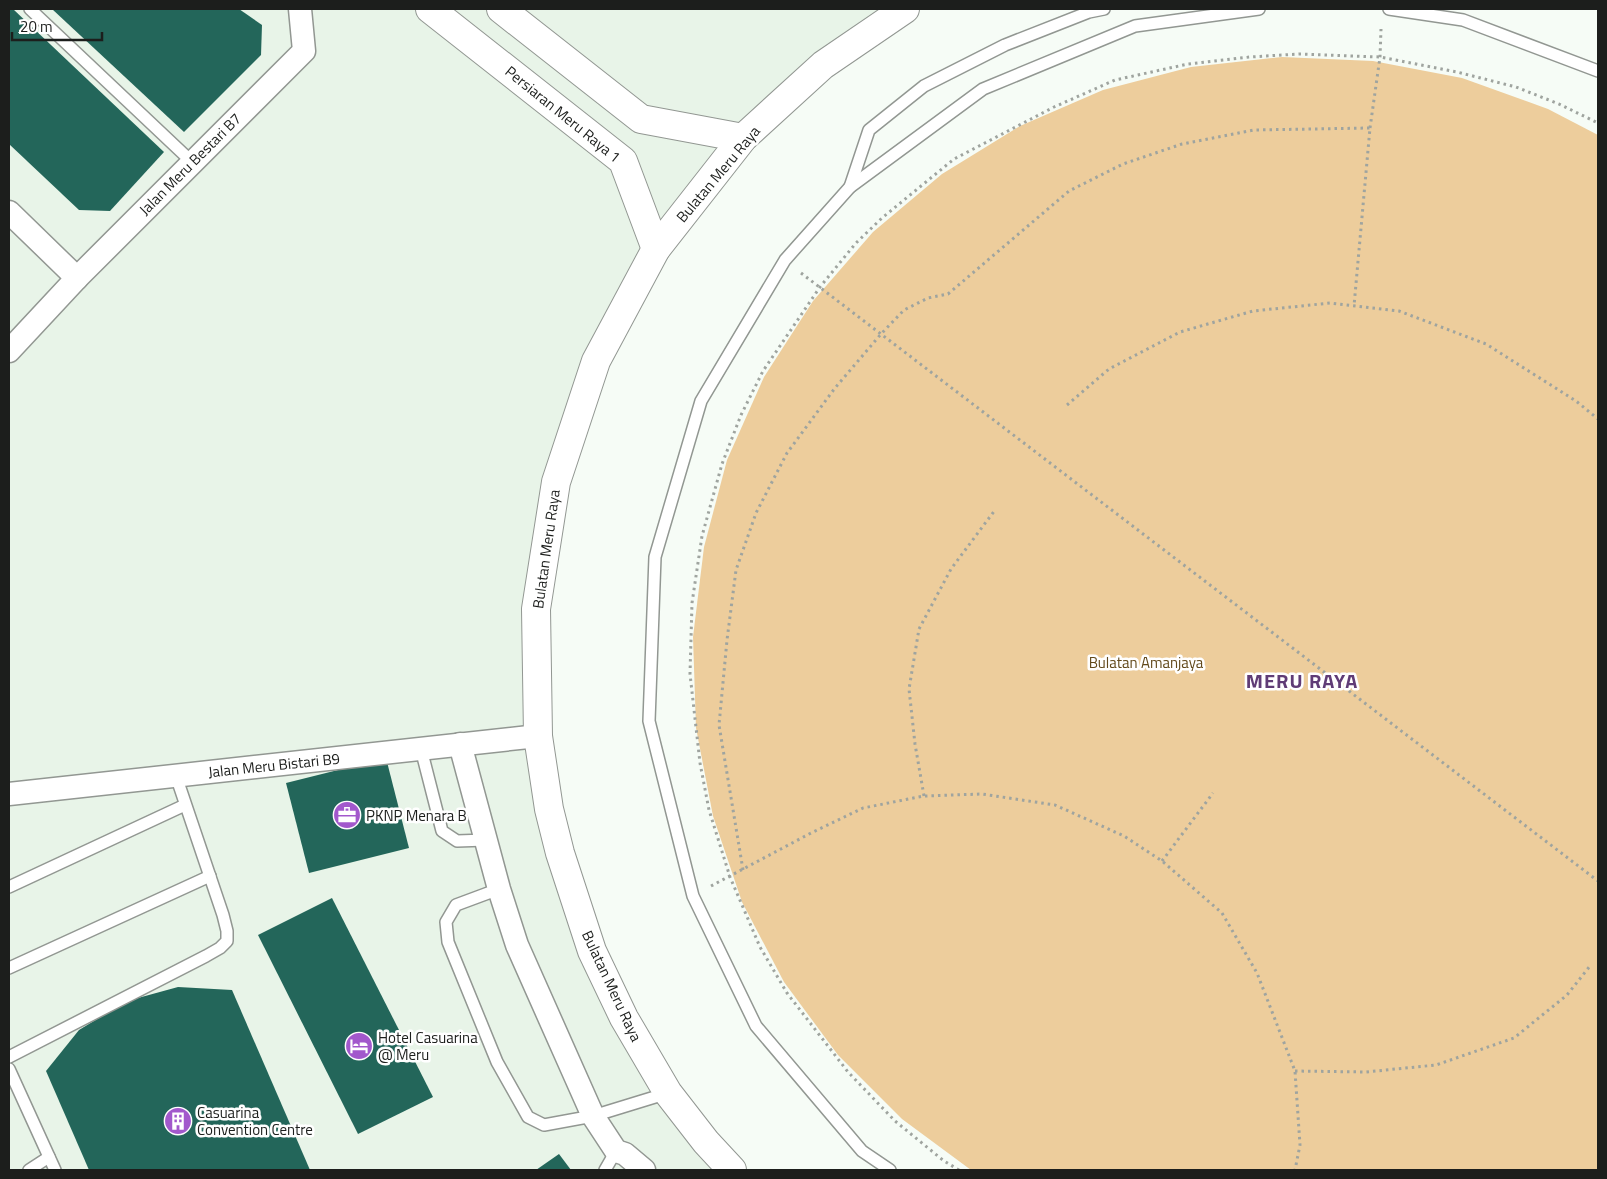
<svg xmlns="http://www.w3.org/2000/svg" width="1607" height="1179" font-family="'Titillium Web',sans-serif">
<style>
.built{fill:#e8f4e8}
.green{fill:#edcd9c}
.building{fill:#23665a}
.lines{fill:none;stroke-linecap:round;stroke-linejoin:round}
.lane-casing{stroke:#929792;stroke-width:14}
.street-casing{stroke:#929792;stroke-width:25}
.secondary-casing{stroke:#929792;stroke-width:30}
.path{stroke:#9fa49f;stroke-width:3;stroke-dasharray:2.5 4;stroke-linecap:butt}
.lane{stroke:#fff;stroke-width:11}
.street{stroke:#fff;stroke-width:22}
.secondary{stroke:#fff;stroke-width:28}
.labels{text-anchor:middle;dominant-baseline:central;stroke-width:5;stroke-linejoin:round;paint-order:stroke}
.street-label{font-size:15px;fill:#1c1e1c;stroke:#fff}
.park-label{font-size:15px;fill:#62491b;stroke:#fff}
.poi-label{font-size:15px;fill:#1c1e1c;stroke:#fff;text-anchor:start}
.district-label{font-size:20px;font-weight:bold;letter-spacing:1px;fill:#603c76;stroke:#fff}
</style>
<rect width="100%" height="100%" fill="#f6fcf6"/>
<!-- built -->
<polygon class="built" points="9,9 902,9 778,99 626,287 557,491 533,687 560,867 613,992 732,1170 9,1170"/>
<!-- green -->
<polygon class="green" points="1282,57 1373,61 1462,78 1548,109 1598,135 1598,1170 971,1170 902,1119 838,1055 784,982 742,902 713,816 696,728 693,637 704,547 727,460 764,377 813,301 873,232 942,174 1020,126 1103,90 1191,67"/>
<!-- building -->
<g class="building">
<polygon points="9,9 13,9 164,152 110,211 79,210 9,144"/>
<polygon points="52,9 239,9 262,25 261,55 184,132"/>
<polygon points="386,758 409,848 309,873 286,783"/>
<polygon points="332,898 433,1097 358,1134 258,935"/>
<polygon points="178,987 232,990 310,1170 89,1170 46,1071 79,1030 127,1001"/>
<polygon points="559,1154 571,1170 536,1170"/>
</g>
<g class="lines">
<!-- lane casing -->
<g class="lane-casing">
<g id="lane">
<polyline points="30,9 192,162"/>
<polyline points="1389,9 1463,20 1598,71"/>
<polyline points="850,187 869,130 924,86 1005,45 1089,12 1104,9"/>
<polyline points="421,749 442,831 457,841 486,840"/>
<polyline points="9,887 185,805"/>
<polyline points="499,889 456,905 446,922 448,942 497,1062 528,1117 544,1125 593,1116 668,1093"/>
<polyline points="9,968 210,876"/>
<polyline points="9,1057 206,956 220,948 227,941 227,931 223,915 176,776"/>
<polyline points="9,1069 55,1170"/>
<polyline points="29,1170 49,1157"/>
<polyline points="605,1170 616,1151"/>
<polyline points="890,1170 862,1151 756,1026 693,896 649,721 655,557 701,401 785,260 850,187 983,89 1135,26 1259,9"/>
</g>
</g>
<!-- street casing -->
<g class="street-casing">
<g id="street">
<polyline points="9,212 77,278"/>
<polyline points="9,351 77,278 304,51 300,9"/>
<polyline points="460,744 499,889 517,945 593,1116 616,1151 625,1154 644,1170"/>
<polyline points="9,794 538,736"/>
</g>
</g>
<!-- secondary casing -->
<g class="secondary-casing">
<g id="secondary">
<polyline points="430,9 623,161 656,249"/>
<polyline points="501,9 641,119 743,138"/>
<polyline points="732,1170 706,1142 668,1093 624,1018 592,951 560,853 549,809 538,736 536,609 556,482 596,361 656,249 743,138 823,65 905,9"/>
</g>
</g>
<!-- path -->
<g class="path">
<polyline points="1370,128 1380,57 1381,29"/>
<polyline points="801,273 1598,881"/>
<polyline points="1067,405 1109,369 1180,332 1253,311 1330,303 1399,311 1486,344 1576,401 1598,419"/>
<polyline points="924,796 915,744 909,689 919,629 951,569 995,510"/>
<polyline points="1162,861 1213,793"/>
<polyline points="743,870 719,725 727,640 736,570 756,513 787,453 835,388 881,334 904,310 928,298 948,294 1069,191 1123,164 1182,144 1254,130 1370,128 1354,306"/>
<polyline points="711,886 811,833 863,808 924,796 982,794 1055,805 1124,836 1162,861 1222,913 1257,973 1295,1071 1300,1145 1295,1170"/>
<polyline points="1295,1071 1366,1072 1436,1065 1514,1038 1567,995 1590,966"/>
<polyline points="959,1170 944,1161 895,1121 848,1072 787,993 760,947 730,877 709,810 700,763 690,674 692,603 702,536 722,464 741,415 763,371 820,287 856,243 882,218 954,159 1054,107 1115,80 1188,64 1250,57 1299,54 1380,57 1457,72 1516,87 1559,104 1598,123"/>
</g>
<!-- lane -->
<use href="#lane" class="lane"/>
<!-- street -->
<use href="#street" class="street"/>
<!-- secondary -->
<use href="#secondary" class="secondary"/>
</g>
<!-- icons -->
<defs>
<g id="office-disc" transform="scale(1.4375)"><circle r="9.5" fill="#a258cc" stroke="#fff"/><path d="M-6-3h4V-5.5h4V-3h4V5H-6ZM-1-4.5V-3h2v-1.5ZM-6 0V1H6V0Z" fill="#fff"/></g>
<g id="hotel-disc" transform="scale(1.4375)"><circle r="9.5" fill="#a258cc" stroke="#fff"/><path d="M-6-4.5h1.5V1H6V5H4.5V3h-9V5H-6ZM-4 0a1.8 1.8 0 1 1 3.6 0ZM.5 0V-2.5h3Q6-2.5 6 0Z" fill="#fff"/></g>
<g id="building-disc" transform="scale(1.4375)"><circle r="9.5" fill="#a258cc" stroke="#fff"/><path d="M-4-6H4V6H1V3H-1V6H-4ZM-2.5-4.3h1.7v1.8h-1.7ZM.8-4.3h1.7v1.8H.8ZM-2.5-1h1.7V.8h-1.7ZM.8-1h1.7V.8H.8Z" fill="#fff"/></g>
</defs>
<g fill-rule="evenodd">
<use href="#office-disc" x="347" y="815"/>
<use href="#hotel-disc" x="359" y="1046"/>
<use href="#building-disc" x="178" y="1121"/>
</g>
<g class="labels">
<!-- street labels -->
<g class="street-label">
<text transform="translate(563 114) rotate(39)">Persiaran Meru Raya 1</text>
<text transform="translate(190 164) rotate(-45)">Jalan Meru Bestari B7</text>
<text transform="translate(718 174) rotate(-50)">Bulatan Meru Raya</text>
<text transform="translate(546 549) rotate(-82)">Bulatan Meru Raya</text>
<text transform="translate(274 765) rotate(-6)">Jalan Meru Bistari B9</text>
<text transform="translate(612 986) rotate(65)">Bulatan Meru Raya</text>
</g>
<!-- park labels -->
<g class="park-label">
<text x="1146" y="662">Bulatan Amanjaya</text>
</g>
<!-- poi labels -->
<g class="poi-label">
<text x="366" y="815">PKNP Menara B</text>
<text x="378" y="1037">Hotel Casuarina<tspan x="378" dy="17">@ Meru</tspan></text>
<text x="197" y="1112">Casuarina<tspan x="197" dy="17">Convention Centre</tspan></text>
</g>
<!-- district labels -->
<g class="district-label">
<text x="1302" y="680">MERU RAYA</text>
</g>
</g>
<!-- border -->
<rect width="1607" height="1179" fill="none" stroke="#1c1e1c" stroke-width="20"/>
<!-- scale -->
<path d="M12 32v8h90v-8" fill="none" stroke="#1c1e1c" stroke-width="2.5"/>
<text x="20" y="32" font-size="15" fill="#1c1e1c" stroke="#ffffff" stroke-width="4" paint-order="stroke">20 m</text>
</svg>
